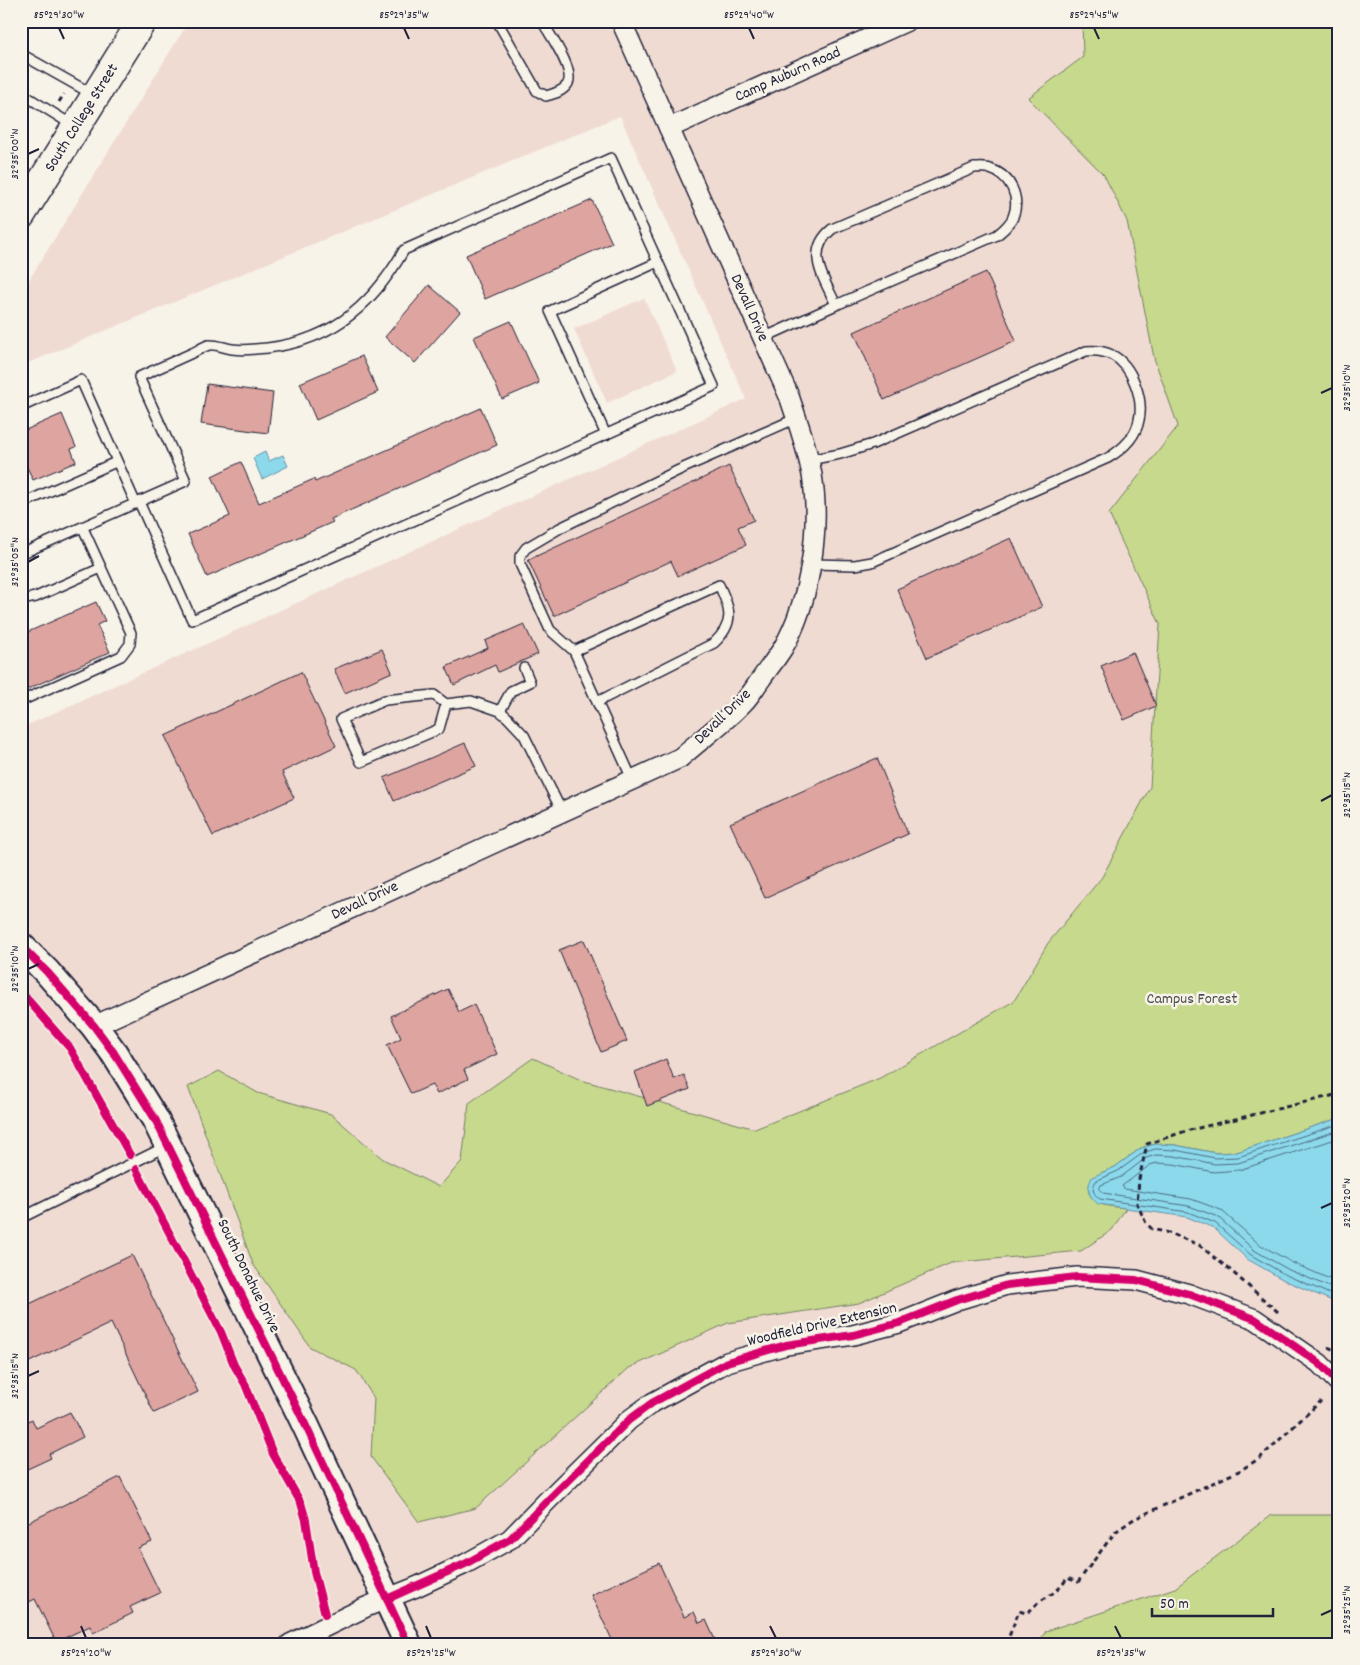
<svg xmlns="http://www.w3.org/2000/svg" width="1360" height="1665" font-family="Dekko,sans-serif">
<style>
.built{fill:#f0dbd2}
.green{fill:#c6d98d;stroke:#747e64}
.water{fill:#8cd9ec;stroke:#6290a5}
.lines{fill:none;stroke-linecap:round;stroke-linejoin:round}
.shore{stroke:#4c6b82;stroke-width:1}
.building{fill:#dea49f;stroke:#22223b}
.lane-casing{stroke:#22223b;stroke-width:12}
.street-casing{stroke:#22223b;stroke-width:22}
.secondary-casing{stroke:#22223b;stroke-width:30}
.primary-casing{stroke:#22223b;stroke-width:31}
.path{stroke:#22223b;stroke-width:3;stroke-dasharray:5 4;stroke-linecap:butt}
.lane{stroke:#f7f3e8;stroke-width:9}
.street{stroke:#f7f3e8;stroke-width:19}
.secondary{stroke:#f7f3e8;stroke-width:26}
.primary{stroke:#f7f3e8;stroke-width:28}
.cycleway-casing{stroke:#f7f3e8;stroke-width:11}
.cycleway{stroke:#d6006c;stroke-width:8}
.ticks{fill:none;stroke:#22223b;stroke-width:2}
.labels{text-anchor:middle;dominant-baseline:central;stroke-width:5;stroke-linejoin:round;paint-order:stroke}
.street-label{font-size:16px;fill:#22223b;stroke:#f7f3e8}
.park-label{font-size:16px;fill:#4b5050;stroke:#f7f3e8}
.neatline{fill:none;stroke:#22223b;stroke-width:2}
.ticks-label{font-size:12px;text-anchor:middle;fill:#22223b}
</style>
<rect width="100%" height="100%" fill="#f7f3e8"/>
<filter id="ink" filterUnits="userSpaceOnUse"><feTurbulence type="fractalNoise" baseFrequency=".02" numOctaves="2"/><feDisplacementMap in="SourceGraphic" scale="10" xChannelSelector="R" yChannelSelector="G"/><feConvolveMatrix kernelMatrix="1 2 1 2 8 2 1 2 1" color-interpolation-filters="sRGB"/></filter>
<g filter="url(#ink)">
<!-- built -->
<g class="built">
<polygon points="189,21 1339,21 1339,1644 21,1644 21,728 746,399 620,116 21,366 21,293"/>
<polygon points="644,298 677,371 607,403 574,329"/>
</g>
<!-- green -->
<g class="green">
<path d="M1082,21H1339V1118L1237,1152L1216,1153L1175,1145L1155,1144L1141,1148L1115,1167L1101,1173L1088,1190C1093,1207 1111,1206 1126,1208L1112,1230L1081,1251L951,1263L859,1303L728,1323L629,1368L476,1508L419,1522L371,1457L374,1398L356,1370L310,1347L253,1264L188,1087L219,1071L258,1093L331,1114L383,1159L439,1187L462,1161L469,1103L533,1058L581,1080L755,1129L880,1078L1014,1001L1048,943L1102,877L1150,787L1160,624L1109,514L1178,426L1154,358L1127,221L1104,175L1028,98L1083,57Z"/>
<polygon points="1271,1515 1339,1515 1339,1644 1037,1644 1046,1631 1175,1588"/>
</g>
<!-- water -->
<g class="water">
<polygon points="265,452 269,461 283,455 288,466 262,479 253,458"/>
<path d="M1339,1118V1304L1284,1280L1247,1259L1214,1228L1187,1217L1098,1204C1088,1195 1086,1189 1092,1177L1115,1167L1141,1148L1155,1144L1175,1145L1216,1153L1237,1152Z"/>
</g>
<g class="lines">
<!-- shore -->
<g class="shore">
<path d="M1339,1124L1238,1157L1215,1158L1175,1150L1155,1149L1143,1153L1118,1171L1096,1181C1091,1189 1093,1194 1100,1199L1188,1212L1215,1223L1251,1255L1286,1275L1339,1298"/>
<polyline points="1339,1130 1238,1163 1215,1164 1174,1156 1156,1155 1146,1158 1121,1177 1101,1185 1099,1189 1103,1193 1189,1206 1218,1217 1254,1250 1289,1270 1339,1291"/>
<polyline points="1339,1138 1239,1170 1214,1172 1173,1164 1157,1163 1150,1165 1122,1186 1125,1189 1191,1199 1221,1210 1259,1244 1293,1263 1339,1283"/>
</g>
</g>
<!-- building -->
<g class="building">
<polygon points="592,200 612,243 485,299 466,255"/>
<polygon points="986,272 1016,341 884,400 854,332"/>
<polygon points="429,285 460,312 415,363 385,337"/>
<polygon points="511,321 539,383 502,399 474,337"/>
<polygon points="362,356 378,392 316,420 300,383"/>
<polygon points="207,384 273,393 268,433 201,424"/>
<polygon points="481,408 497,445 331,519 333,522 207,577 188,534 230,516 212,476 241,462 259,503 314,479 315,482"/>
<polygon points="62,414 76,447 71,449 76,462 33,480 21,454 21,432"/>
<polygon points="729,466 754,520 738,527 746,545 678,576 671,561 554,616 528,560"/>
<polygon points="1011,538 1042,607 927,658 897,589"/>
<polygon points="96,602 105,621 97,625 110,652 21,692 21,635"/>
<polygon points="524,624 538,654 498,672 495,665 454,685 446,667 488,648 485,641"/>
<polygon points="382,649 392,672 345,693 334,669"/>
<polygon points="1133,652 1156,706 1124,720 1101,666"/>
<polygon points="301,672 336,746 282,772 294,798 213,836 165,736"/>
<polygon points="465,743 476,766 394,801 384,778"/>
<polygon points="877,758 908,834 765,898 730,823"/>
<polygon points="584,940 627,1041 601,1052 559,950"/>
<polygon points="448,989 459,1012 474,1005 497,1054 464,1070 468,1079 437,1094 432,1085 411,1094 387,1045 401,1038 391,1016"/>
<polygon points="666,1059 674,1079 684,1075 690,1089 647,1106 635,1072"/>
<polygon points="132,1255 198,1392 154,1413 111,1323 21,1366 21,1308"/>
<polygon points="70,1412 83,1437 49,1454 51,1458 21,1472 21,1424 32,1419 36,1428"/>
<polygon points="120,1477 152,1542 138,1548 160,1593 130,1607 133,1613 93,1633 90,1626 56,1642 35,1599 21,1606 21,1526"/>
<polygon points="659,1563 684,1617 694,1612 699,1623 706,1620 717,1644 614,1644 591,1595"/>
</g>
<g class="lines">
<!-- lane casing -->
<g class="lane-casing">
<g id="lane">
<path d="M497,21L537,91L546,96C553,94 562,92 567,85C577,72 549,34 542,21"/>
<polyline points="21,54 94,95"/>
<polyline points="21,93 74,126"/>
<path d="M763,338L836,305C824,278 804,252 832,229L974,168C979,168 985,167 990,169C1010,175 1021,197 1013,217C1010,225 1003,230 997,235L836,305"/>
<polyline points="21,407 81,380 136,504"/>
<polyline points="606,435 550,311 658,262"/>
<path d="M809,460L840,454L873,444L1086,351C1095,350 1104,351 1112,355C1132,365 1144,399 1139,420C1136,437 1123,449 1108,458L872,562L855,565L812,564"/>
<polyline points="21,504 116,462"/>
<path d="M21,554L186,481L139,377C157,369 174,361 192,353C197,351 204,346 209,345C216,344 225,348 232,349C239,350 247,350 255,349C325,345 370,310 404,250L611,158L714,386L192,620L139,502"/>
<polyline points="21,600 36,597 101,568"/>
<path d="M574,651L719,585C731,610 735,623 714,643L597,702"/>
<polyline points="21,701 121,656 130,644 131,633 83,528"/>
<polyline points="446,704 439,729 361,762 341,719 385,700 434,695 446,704 471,701 500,711 507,717 524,735 562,812"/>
<polyline points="500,711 511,691 530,682 524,668"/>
<polyline points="632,779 574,651 550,630 520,564 520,556 526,548 560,528 679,470 797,418"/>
<polyline points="21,1218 165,1147"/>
</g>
</g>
<!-- street casing -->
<g class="street-casing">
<g id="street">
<polyline points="669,128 907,21"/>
<path d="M94,1026L680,758C700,740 724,723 743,703C750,696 755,687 761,679C768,669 776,659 783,648C810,602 821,528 812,475C807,448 798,422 789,396L621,21"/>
<polyline points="290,1644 366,1607 416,1587 465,1564 510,1539 548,1500 629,1420 652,1403 727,1362 786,1345 853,1335 899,1323 957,1300 1007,1285 1077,1277 1136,1280 1189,1294 1255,1319 1319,1363 1339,1383"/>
</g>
</g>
<!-- secondary casing -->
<g class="secondary-casing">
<polyline id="secondary" points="21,946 47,972 94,1026 114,1053 155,1119 305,1424 408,1644"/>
</g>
<!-- primary casing -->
<g class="primary-casing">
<polyline id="primary" points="21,215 142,21"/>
</g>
<!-- path -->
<g class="path">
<polyline points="59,102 64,94"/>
<polyline points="1278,1312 1230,1270 1199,1245 1169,1233 1152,1229 1146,1223 1137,1204 1139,1179 1147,1144 1186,1131 1339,1094"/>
<polyline points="1328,1347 1339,1352"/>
<path d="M1006,1644L1019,1611L1026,1613C1032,1610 1036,1604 1042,1600C1054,1592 1059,1591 1067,1578L1078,1582L1115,1532L1134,1519L1241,1470L1260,1458L1321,1401"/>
</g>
<!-- lane -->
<use href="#lane" class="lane"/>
<!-- street -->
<use href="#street" class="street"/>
<!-- secondary -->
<use href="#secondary" class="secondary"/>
<!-- primary -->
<use href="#primary" class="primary"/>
<!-- cycleway casing -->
<g class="cycleway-casing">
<g id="cycleway">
<polyline points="21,946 47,972 94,1026 114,1053 155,1119 305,1424 408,1644"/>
<polyline points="21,992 70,1048 130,1155"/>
<polyline points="136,1169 221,1332 234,1365 245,1384 273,1454 301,1503 306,1520 314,1572 325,1614"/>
<polyline points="387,1599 465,1564 510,1539 548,1500 629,1420 652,1403 727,1362 786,1345 853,1335 899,1323 957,1300 1007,1285 1077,1277 1136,1280 1189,1294 1255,1319 1319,1363 1339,1383"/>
</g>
</g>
<!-- cycleway -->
<use href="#cycleway" class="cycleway"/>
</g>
</g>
<!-- ticks -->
<path class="ticks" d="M59,28L64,39M404,28L409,39M749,28L754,39M1094,28L1099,39M28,154L39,149M1321,393L1332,388M28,562L39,556M1321,801L1332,795M28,969L39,964M1321,1208L1332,1203M28,1376L39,1371M1321,1615L1332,1610M81,1626L86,1638M426,1626L431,1638M770,1626L776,1638M1115,1626L1121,1638"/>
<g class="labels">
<!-- street labels -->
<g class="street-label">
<text transform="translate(788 75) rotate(-24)">Camp Auburn Road</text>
<text transform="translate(82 118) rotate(-58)">South College Street</text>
<text transform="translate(749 308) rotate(66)">Devall Drive</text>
<text transform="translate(723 717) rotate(-44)">Devall Drive</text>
<text transform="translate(365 901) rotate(-25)">Devall Drive</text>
<text transform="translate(248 1276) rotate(64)">South Donahue Drive</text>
<text transform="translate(822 1325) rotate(-13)">Woodfield Drive Extension</text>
</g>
<!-- park labels -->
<g class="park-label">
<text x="1192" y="999">Campus Forest</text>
</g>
</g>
<!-- margin -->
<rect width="1360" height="1665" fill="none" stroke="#f7f3e8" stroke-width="55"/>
<!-- scale -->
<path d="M1152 1608v8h121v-8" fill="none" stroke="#22223b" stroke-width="2.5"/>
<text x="1160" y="1608" font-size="15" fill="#22223b" stroke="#f7f3e8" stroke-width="4" paint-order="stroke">50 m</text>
<rect x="28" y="28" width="1304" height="1610" class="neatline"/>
<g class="ticks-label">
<text x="59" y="18">85°29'30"W</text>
<text x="404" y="18">85°29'35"W</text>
<text x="749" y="18">85°29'40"W</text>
<text x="1094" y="18">85°29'45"W</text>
<text transform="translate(14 154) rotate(-90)" y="4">32°35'00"N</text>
<text transform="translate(1346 388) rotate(-90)" y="4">32°35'10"N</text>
<text transform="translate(14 562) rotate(-90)" y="4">32°35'05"N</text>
<text transform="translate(1346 795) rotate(-90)" y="4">32°35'15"N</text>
<text transform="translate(14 969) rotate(-90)" y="4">32°35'10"N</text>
<text transform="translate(1346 1203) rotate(-90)" y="4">32°35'20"N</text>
<text transform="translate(14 1376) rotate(-90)" y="4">32°35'15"N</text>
<text transform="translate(1346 1610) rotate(-90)" y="4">32°35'25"N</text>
<text x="86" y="1656">85°29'20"W</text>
<text x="431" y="1656">85°29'25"W</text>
<text x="776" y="1656">85°29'30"W</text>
<text x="1121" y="1656">85°29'35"W</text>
</g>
</svg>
